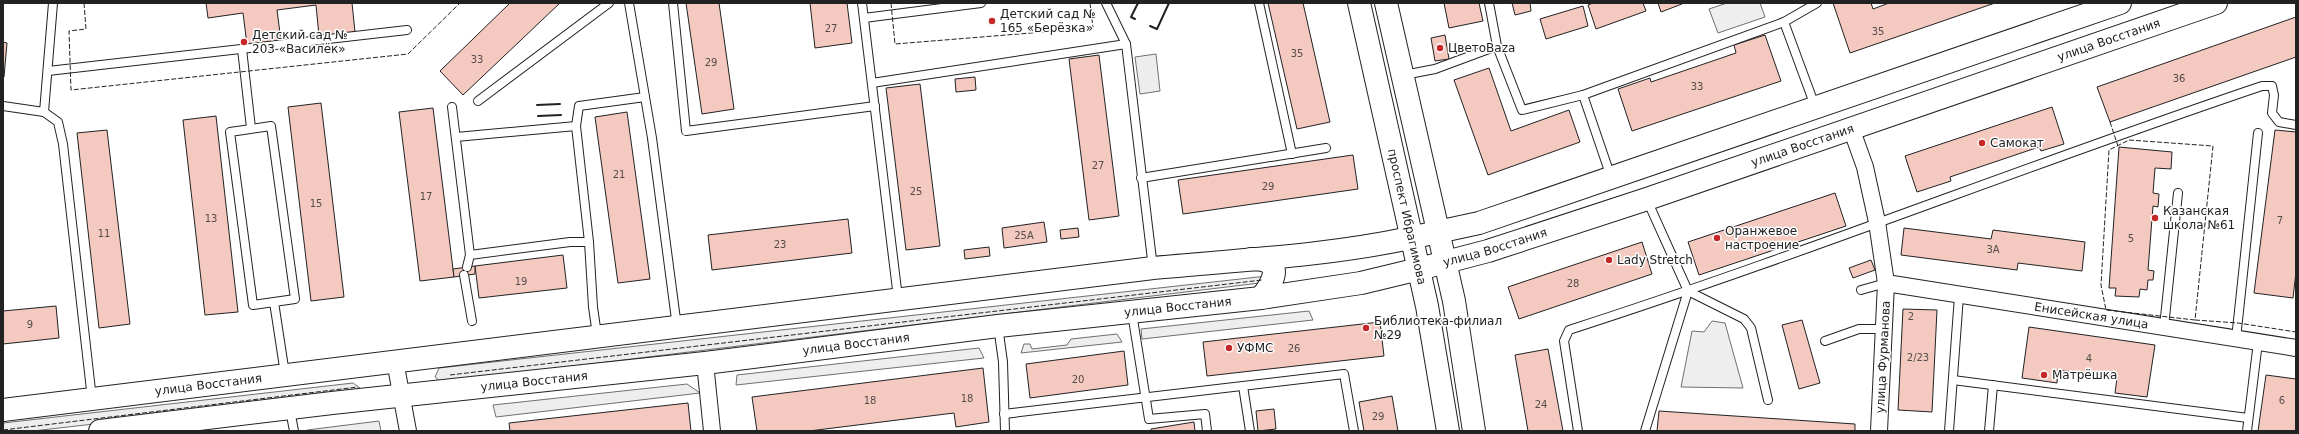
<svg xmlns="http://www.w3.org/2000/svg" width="2299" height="434" font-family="'DejaVu Sans',sans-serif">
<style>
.green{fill:#eee;stroke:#6f6f6f}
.parking{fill:#ededed;stroke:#6f6f6f}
.building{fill:#f3c9c0;stroke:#222}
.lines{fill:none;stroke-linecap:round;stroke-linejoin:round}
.lane-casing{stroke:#222;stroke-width:10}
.street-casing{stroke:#222;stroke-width:18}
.secondary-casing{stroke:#222;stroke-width:24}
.primary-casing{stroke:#222;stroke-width:24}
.lane{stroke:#fff;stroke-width:8}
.street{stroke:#fff;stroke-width:16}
.secondary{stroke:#fff;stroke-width:22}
.primary{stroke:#fff;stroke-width:22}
.fence{stroke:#222;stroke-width:1;stroke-dasharray:5 2;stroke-linecap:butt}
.wall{stroke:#222;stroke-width:2}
.poi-dot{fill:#c62828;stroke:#fff;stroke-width:1.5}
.labels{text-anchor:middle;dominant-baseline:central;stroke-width:3;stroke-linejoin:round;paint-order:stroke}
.number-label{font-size:10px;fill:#564c4a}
.poi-label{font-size:12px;fill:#222;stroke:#fff;text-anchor:start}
.street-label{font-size:12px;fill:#222;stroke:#fff}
</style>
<rect width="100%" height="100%" fill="#fff"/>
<!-- green -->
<g class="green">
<polygon points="1727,3 1760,3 1765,17 1718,33 1709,9"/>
<polygon points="1267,276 1268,282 441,382 435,377 439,368"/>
<polygon points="1309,311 1313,320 1142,339 1141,329"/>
<polygon points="1712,321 1725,323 1743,388 1681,387 1692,331 1704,332"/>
<polygon points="1117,334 1122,342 1021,353 1024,344 1030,344 1032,349 1067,345 1071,339"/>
<polygon points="979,348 984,358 736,385 737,375"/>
<polygon points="353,383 360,388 355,394 33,431 3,431 3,423"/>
<polygon points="687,384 700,393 496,417 493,405"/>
<polygon points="379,421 381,431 307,431 307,430"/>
</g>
<!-- parking -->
<polygon class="parking" points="1156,54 1160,91 1140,94 1135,57"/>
<!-- building -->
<g class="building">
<polygon points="206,3 352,3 355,32 319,36 316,5 277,10 281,41 247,45 243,13 208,18"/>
<polygon points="510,3 560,3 463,95 440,71"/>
<polygon points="686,3 719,3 734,109 702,114"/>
<polygon points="810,3 847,3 852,43 815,48"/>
<polygon points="1268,3 1303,3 1330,122 1297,129"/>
<polygon points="1444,3 1479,3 1483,21 1449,28"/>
<polygon points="1512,3 1530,3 1531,11 1515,15"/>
<polygon points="1593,3 1643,3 1646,11 1596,29 1588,5"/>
<polygon points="1658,3 1681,3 1682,4 1661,12"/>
<polygon points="1833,3 1871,3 1873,9 1889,3 1995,3 1850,53"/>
<polygon points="1583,6 1588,26 1546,39 1540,19"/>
<polygon points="2296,17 2296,57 2110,122 2097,87"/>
<polygon points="1445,35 1449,59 1435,61 1431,38"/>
<polygon points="1765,35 1781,81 1632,131 1618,89 1650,78 1651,82 1736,53 1734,45"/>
<polygon points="3,42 7,43 4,77 3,77"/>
<polygon points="1099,55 1119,216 1089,220 1069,59"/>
<polygon points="1489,68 1511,131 1569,110 1580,142 1488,175 1454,80"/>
<polygon points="975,77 976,90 956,92 955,79"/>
<polygon points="920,84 940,246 906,250 886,88"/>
<polygon points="321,103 344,297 311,301 288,107"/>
<polygon points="2052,107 2064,144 2041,151 2039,147 1950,177 1951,181 1917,192 1905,156"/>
<polygon points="433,108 454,277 420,281 399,112"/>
<polygon points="627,112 650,279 618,283 595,117"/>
<polygon points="216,116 238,312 205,315 183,120"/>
<polygon points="107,130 130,324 99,328 77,133"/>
<polygon points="2275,130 2296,132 2296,272 2293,298 2254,293"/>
<polygon points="2119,147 2172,152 2171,169 2155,168 2153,193 2159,194 2158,207 2153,206 2148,270 2154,271 2153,280 2148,280 2147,290 2140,289 2139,297 2115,296 2116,288 2109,288"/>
<polygon points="1353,155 1358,189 1183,214 1178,180"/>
<polygon points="1835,193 1846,226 1699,275 1688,242"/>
<polygon points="848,219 852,253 712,270 708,235"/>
<polygon points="1044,222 1047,242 1004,248 1002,228"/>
<polygon points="1078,228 1079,237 1061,239 1060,230"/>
<polygon points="1904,228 1991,239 1993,230 2085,242 2082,271 2018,263 2017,270 1901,255"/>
<polygon points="1642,242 1652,274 1519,319 1508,287"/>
<polygon points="989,247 990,256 965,259 964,250"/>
<polygon points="563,255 567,288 479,298 475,266"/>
<polygon points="1871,260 1875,270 1853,278 1849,268"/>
<polygon points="475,266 475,274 454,277 453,269"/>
<polygon points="56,306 59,338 3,344 3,311"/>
<polygon points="1903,309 1937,310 1932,412 1898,410"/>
<polygon points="1802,320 1820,383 1799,389 1782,325"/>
<polygon points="1380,322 1384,356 1207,376 1203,342"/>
<polygon points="2029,327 2155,345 2147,397 2115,393 2117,378 2058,370 2057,383 2022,378"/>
<polygon points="1548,349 1563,431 1528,431 1515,355"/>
<polygon points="1124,351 1128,385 1030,398 1026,364"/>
<polygon points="983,368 989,422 956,427 954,413 809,431 757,431 752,397"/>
<polygon points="2266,375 2296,379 2296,431 2258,431"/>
<polygon points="1392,396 1398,431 1364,431 1359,402"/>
<polygon points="688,403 691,431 510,431 509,423"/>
<polygon points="1274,409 1276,429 1258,431 1256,411"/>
<polygon points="1659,411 1855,424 1855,431 1657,431"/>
<polygon points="1194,422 1195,431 1151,431 1151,429"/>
</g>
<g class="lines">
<!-- lane casing -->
<g class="lane-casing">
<g id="lane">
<polyline points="629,3 652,138 677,327"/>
<polyline points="673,3 686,131 875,106"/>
<polyline points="862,3 898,298"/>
<polyline points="1259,3 1292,154"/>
<polyline points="1489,3 1497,46"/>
<polyline points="864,18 981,3"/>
<polyline points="1784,22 1815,106"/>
<polyline points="1126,44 1153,268"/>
<polyline points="242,49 251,128"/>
<polyline points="48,71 407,30"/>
<polyline points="1404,75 1435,69 1497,46 1522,110 1583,95 1611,177"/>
<polyline points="872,83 1126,44 1106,3"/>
<polyline points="1583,95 1784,22 1817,3"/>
<polyline points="478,101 609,3"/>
<polyline points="3,106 44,112 53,3"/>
<polyline points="452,107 470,255 467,267"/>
<polyline points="44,112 58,122 63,144 92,399"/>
<polyline points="576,126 579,106 645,97"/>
<polyline points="456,137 576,126 589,242"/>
<polyline points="1141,178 1326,148"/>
<polyline points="1647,200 1688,291 1744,319 1751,328 1768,400"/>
<polyline points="470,255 570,242 589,242 593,307 597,335"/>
<polyline points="464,275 472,321"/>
<polyline points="1861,290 1886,283"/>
<polyline points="274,302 253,305 230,132 271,126 295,299 274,302 285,374"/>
<polyline points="1132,313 1149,419 1205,414 1207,431"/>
<polyline points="998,326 1003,362 1005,431"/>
<polyline points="2164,327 2178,193"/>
<polyline points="2236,339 2258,133"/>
<polyline points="1825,341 1859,329 1884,329"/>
<polyline points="1953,380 2248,418"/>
<polyline points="1243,386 1250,431"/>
<polyline points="290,410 294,431"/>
<polyline points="1004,414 1344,374 1354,431"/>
<path d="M1578,431L1564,341L1569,330C1802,255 2030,164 2262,86H2272L2274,95L2272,113L2279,122L2296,125"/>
<polyline points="1645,431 1688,291"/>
<polyline points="1949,431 1959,296"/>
<polyline points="1989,431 1993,385"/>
<polyline points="2247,431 2258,342"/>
</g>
</g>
<!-- street casing -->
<g class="street-casing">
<g id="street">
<polyline points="1851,128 1865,167 1877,222 1886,283 1879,431"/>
<path id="s1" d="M1886,283L2296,348"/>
<polyline points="395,361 408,431"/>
<polyline points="705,363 712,431"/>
</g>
</g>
<!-- secondary casing -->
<g class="secondary-casing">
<g id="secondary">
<path d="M1251,259C1285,259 1275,280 1261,298"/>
<path id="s2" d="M3,410L1153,268C1238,260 1326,256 1410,238"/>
<path id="s3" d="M100,431L332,403L705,363L998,326L1261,298L1361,283L1419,269"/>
</g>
</g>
<!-- primary casing -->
<g class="primary-casing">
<g id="primary">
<path id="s4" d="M1359,3L1427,306L1448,431"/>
<polyline points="1386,3 1454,301 1474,431"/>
<polyline points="1410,238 1479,223 2120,3"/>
<path id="s5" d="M1419,269L1488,251L1647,199L2216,3"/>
</g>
</g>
<!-- lane -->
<use href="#lane" class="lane"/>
<!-- street -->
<use href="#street" class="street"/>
<!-- secondary -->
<use href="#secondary" class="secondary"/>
<!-- primary -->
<use href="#primary" class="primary"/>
<!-- fence -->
<g class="fence">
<polyline points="84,3 86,29 69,31 71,90 408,54 460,3"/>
<polyline points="891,3 895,44 1093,28 1090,3"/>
<polyline points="2110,122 2118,146"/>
<polygon points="2129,140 2213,146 2195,320 2106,310 2101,285 2109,150"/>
<polyline points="2195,320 2238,323 2296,332"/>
<polyline points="450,375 1262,280"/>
<polyline points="3,430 358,387"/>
</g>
<!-- wall -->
<g class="wall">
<polyline points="1135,19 1131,17 1138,3"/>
<polyline points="1150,26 1157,29 1169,3"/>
<polyline points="537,105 560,104"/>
<polyline points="538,116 561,115"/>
</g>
</g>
<!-- markers -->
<g class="poi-dot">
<circle cx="992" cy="21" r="4"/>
<circle cx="244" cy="42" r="4"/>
<circle cx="1440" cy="48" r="4"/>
<circle cx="1982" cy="143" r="4"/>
<circle cx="2155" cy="218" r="4"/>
<circle cx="1717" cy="238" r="4"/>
<circle cx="1609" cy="260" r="4"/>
<circle cx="1366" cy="328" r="4"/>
<circle cx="1229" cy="348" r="4"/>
<circle cx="2044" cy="375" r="4"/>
</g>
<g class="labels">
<!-- number labels -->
<g class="number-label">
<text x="831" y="28">27</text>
<text x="1878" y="31">35</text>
<text x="1297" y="53">35</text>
<text x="477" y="59">33</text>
<text x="711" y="62">29</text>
<text x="2179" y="78">36</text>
<text x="1697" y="86">33</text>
<text x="1098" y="165">27</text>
<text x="619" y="174">21</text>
<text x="1268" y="186">29</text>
<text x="916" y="191">25</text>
<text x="426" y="196">17</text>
<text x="316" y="203">15</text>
<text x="211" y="218">13</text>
<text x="2280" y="220">7</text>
<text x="104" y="233">11</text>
<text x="1024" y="235">25А</text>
<text x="2131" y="238">5</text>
<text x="780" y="244">23</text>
<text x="1993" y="249">3А</text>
<text x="521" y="281">19</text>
<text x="1573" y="283">28</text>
<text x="1911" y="316">2</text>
<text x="30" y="324">9</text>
<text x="1294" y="348">26</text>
<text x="1918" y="357">2/23</text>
<text x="2089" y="358">4</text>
<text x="1078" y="379">20</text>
<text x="967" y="398">18</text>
<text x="870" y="400">18</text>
<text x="2282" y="400">6</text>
<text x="1541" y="404">24</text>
<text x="1378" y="416">29</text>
</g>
<!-- poi labels -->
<g class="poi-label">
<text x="1000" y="14">Детский сад №<tspan x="1000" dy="14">165 «Берёзка»</tspan></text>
<text x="252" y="35">Детский сад №<tspan x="252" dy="14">203 «Василёк»</tspan></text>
<text x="1448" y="48">ЦветоBaza</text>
<text x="1990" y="143">Самокат</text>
<text x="2163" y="211">Казанская<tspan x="2163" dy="14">школа №61</tspan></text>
<text x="1725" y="231">Оранжевое<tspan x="1725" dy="14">настроение</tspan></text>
<text x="1617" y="260">Lady Stretch</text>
<text x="1374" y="321">Библиотека-филиал<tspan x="1374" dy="14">№29</tspan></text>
<text x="1237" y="348">УФМС</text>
<text x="2052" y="375">Матрёшка</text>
</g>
<!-- street labels -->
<g class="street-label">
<text stroke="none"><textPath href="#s5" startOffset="727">улица Восстания</textPath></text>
<text stroke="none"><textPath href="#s5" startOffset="403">улица Восстания</textPath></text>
<text stroke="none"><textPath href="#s4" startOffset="219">проспект Ибрагимова</textPath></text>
<text stroke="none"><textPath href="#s5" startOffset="79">улица Восстания</textPath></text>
<text stroke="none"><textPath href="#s3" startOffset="1085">улица Восстания</textPath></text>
<text stroke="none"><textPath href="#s1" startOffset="208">Енисейская улица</textPath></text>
<text stroke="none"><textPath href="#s3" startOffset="761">улица Восстания</textPath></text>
<text transform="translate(1883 357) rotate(-87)">улица Фурманова</text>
<text stroke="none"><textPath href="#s3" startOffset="437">улица Восстания</textPath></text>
<text stroke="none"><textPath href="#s2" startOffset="207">улица Восстания</textPath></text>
</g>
</g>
<!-- border -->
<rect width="2299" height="434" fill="none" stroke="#222222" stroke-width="8"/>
</svg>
